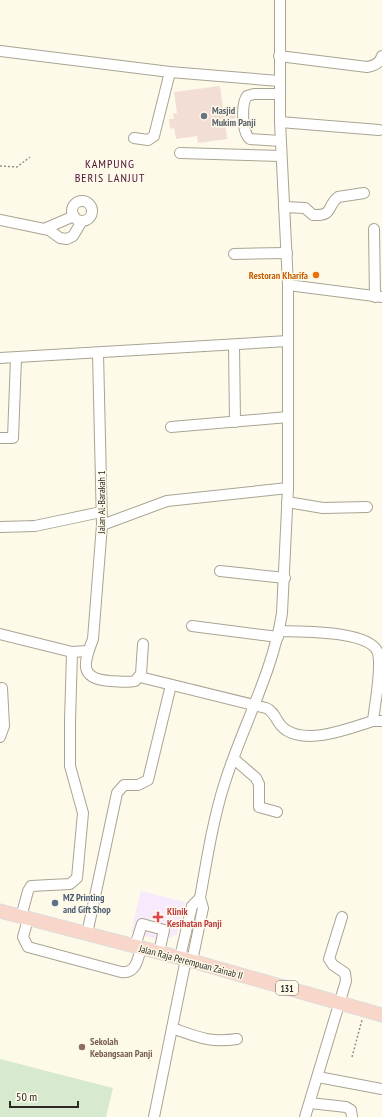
<svg xmlns="http://www.w3.org/2000/svg" width="382" height="1117" font-family="'PT Sans Narrow',sans-serif">
<style>
.medical{fill:#f8eafd}
.pitch{fill:#d7ead0}
.building{fill:#f2ded5}
.lines{fill:none;stroke-linecap:round;stroke-linejoin:round}
.minor-casing{stroke:#a9a492;stroke-width:12}
.major-casing{stroke:#dddddc;stroke-width:15}
.path{stroke:#959286;stroke-width:1.5;stroke-dasharray:2 2;stroke-linecap:butt}
.minor{stroke:#fff;stroke-width:10}
.major{stroke:#f9d6ca;stroke-width:13}
.worship-dot{fill:#6b7280;stroke:#fefaea;stroke-width:1.5}
.food-dot{fill:#e8710a;stroke:#fefaea;stroke-width:1.5}
.service-dot{fill:#5c6f8a;stroke:#fefaea;stroke-width:1.5}
.health-dot{fill:#e0444e;stroke:#fefaea;stroke-width:1.5}
.education-dot{fill:#8d6e63;stroke:#fefaea;stroke-width:1.5}
.labels{text-anchor:middle;dominant-baseline:central;stroke-width:3;stroke-linejoin:round;paint-order:stroke}
.shield{fill:#fefaea;stroke:#6a685e;stroke-width:1}
.shield-label{font-size:9px;font-weight:bold;fill:#2b2922}
.worship-label{font-size:10px;font-weight:bold;fill:#5b616d;stroke:#fefaea;text-anchor:start}
.food-label{font-size:10px;font-weight:bold;fill:#c56008;stroke:#fefaea;text-anchor:end}
.street-label{font-size:10px;fill:#2b2922;stroke:#fefaea}
.service-label{font-size:10px;font-weight:bold;fill:#4e5e75;stroke:#fefaea;text-anchor:start}
.health-label{font-size:10px;font-weight:bold;fill:#be3a42;stroke:#fefaea;text-anchor:start}
.education-label{font-size:10px;font-weight:bold;fill:#785e54;stroke:#fefaea;text-anchor:start}
.quarter-label{font-size:12px;letter-spacing:1px;fill:#4d1136;stroke:#fefaea}
</style>
<rect width="100%" height="100%" fill="#fefaea"/>
<!-- medical -->
<polygon class="medical" points="141,891 185,902 177,934 164,941 131,932"/>
<!-- pitch -->
<polygon class="pitch" points="0,1059 113,1088 106,1117 0,1117"/>
<!-- building -->
<polygon class="building" points="220,86 223,109 234,108 236,118 225,120 227,139 198,143 197,136 176,139 174,128 170,129 169,119 174,119 173,114 177,113 174,92"/>
<g class="lines">
<!-- minor casing -->
<g class="minor-casing">
<g id="minor">
<polyline points="0,51 170,72 279,81"/>
<path d="M279,56L367,67C374,66 380,63 382,56"/>
<path d="M279,94H254L247,96C241,104 242,133 250,139L280,141"/>
<polyline points="280,122 379,130"/>
<polyline points="134,138 148,140 154,136 170,72"/>
<polyline points="180,153 281,156"/>
<circle cx="82" cy="211" r="10"/>
<path d="M284,207L305,208L313,215C334,216 326,207 338,197L364,193"/>
<polyline points="0,220 49,230 60,238 67,239 73,236 82,221"/>
<polyline points="44,229 74,216"/>
<polyline points="374,229 375,297"/>
<polyline points="234,254 287,253"/>
<polyline points="288,285 382,297"/>
<polyline points="234,345 235,422"/>
<path d="M98,353L102,525L93,639C84,662 78,679 110,681C118,681 128,683 135,681L141,674L143,644"/>
<polyline points="0,358 288,341"/>
<polyline points="171,427 288,417"/>
<polyline points="0,438 13,438 16,358"/>
<polyline points="287,502 323,508 367,507"/>
<polyline points="102,525 167,501 288,488"/>
<polyline points="0,527 35,526 101,512"/>
<polyline points="220,571 285,578"/>
<polyline points="192,626 278,637"/>
<path d="M279,631C300,632 371,630 378,653C382,670 375,702 373,721"/>
<polyline points="0,634 72,652 87,651"/>
<path d="M140,677L266,708C276,712 276,724 286,730C309,745 350,728 373,721H382"/>
<polyline points="0,737 4,726 2,688"/>
<polyline points="234,759 256,778 259,784 259,807 277,812"/>
<polyline points="21,917 28,891 31,886 70,884 77,878 83,813 70,766 70,721 72,652"/>
<path d="M28,919L23,937L28,947L121,972C136,974 138,959 141,948"/>
<polyline points="87,934 117,793 124,785 138,785 148,780 171,685"/>
<polyline points="135,946 142,924 164,930 159,952"/>
<polyline points="180,957 192,906 200,898"/>
<path d="M192,961L203,908L200,898C207,859 213,819 225,782C243,725 273,672 282,613L288,488V285L280,122V0"/>
<path d="M172,1028C198,1037 209,1043 237,1039"/>
<polyline points="318,1077 382,1089"/>
<polyline points="310,1103 346,1107 351,1110 352,1117"/>
<polyline points="154,1117 186,959"/>
<polyline points="305,1117 346,981 345,973 333,965 329,959 342,917"/>
</g>
</g>
<!-- major casing -->
<g class="major-casing">
<polyline id="major" points="0,911 192,961 382,1015"/>
</g>
<!-- path -->
<g class="path">
<polyline points="0,166 17,167 30,157"/>
<polyline points="352,1057 362,1020"/>
</g>
<!-- minor -->
<use href="#minor" class="minor"/>
<!-- major -->
<use href="#major" class="major"/>
</g>
<!-- markers -->
<circle class="worship-dot" cx="204" cy="116" r="4"/>
<circle class="food-dot" cx="316" cy="275" r="4"/>
<circle class="service-dot" cx="55" cy="903" r="4"/>
<path class="health-dot" d="M156 911h4v4h4v4h-4v4h-4v-4h-4v-4h4z"/>
<circle class="education-dot" cx="82" cy="1047" r="4"/>
<g class="labels">
<!-- shield labels -->
<rect class="shield" x="276" y="981" width="22" height="14" rx="3"/>
<g class="shield-label">
<text x="287" y="988">131</text>
</g>
<!-- worship labels -->
<g class="worship-label">
<text x="212" y="110">Masjid<tspan x="212" dy="12">Mukim Panji</tspan></text>
</g>
<!-- food labels -->
<g class="food-label">
<text x="308" y="275">Restoran Kharifa</text>
</g>
<!-- street labels -->
<g class="street-label">
<text transform="translate(101 502) rotate(-90)">Jalan Al-Barakah 1</text>
<text transform="translate(191 962) rotate(15)">Jalan Raja Perempuan Zainab II</text>
</g>
<!-- service labels -->
<g class="service-label">
<text x="63" y="897">MZ Printing<tspan x="63" dy="12">and Gift Shop</tspan></text>
</g>
<!-- health labels -->
<g class="health-label">
<text x="167" y="911">Klinik<tspan x="167" dy="12">Kesihatan Panji</tspan></text>
</g>
<!-- education labels -->
<g class="education-label">
<text x="90" y="1041">Sekolah<tspan x="90" dy="12">Kebangsaan Panji</tspan></text>
</g>
<!-- quarter labels -->
<g class="quarter-label">
<text x="110" y="163">KAMPUNG<tspan x="110" dy="14">BERIS LANJUT</tspan></text>
</g>
</g>
<!-- scale -->
<path d="M10 1101v6h68v-6" fill="none" stroke="#2b2922" stroke-width="2"/>
<text x="16" y="1101" font-size="12" fill="#2b2922" stroke="#fefaea" stroke-width="3" paint-order="stroke">50 m</text>
</svg>
